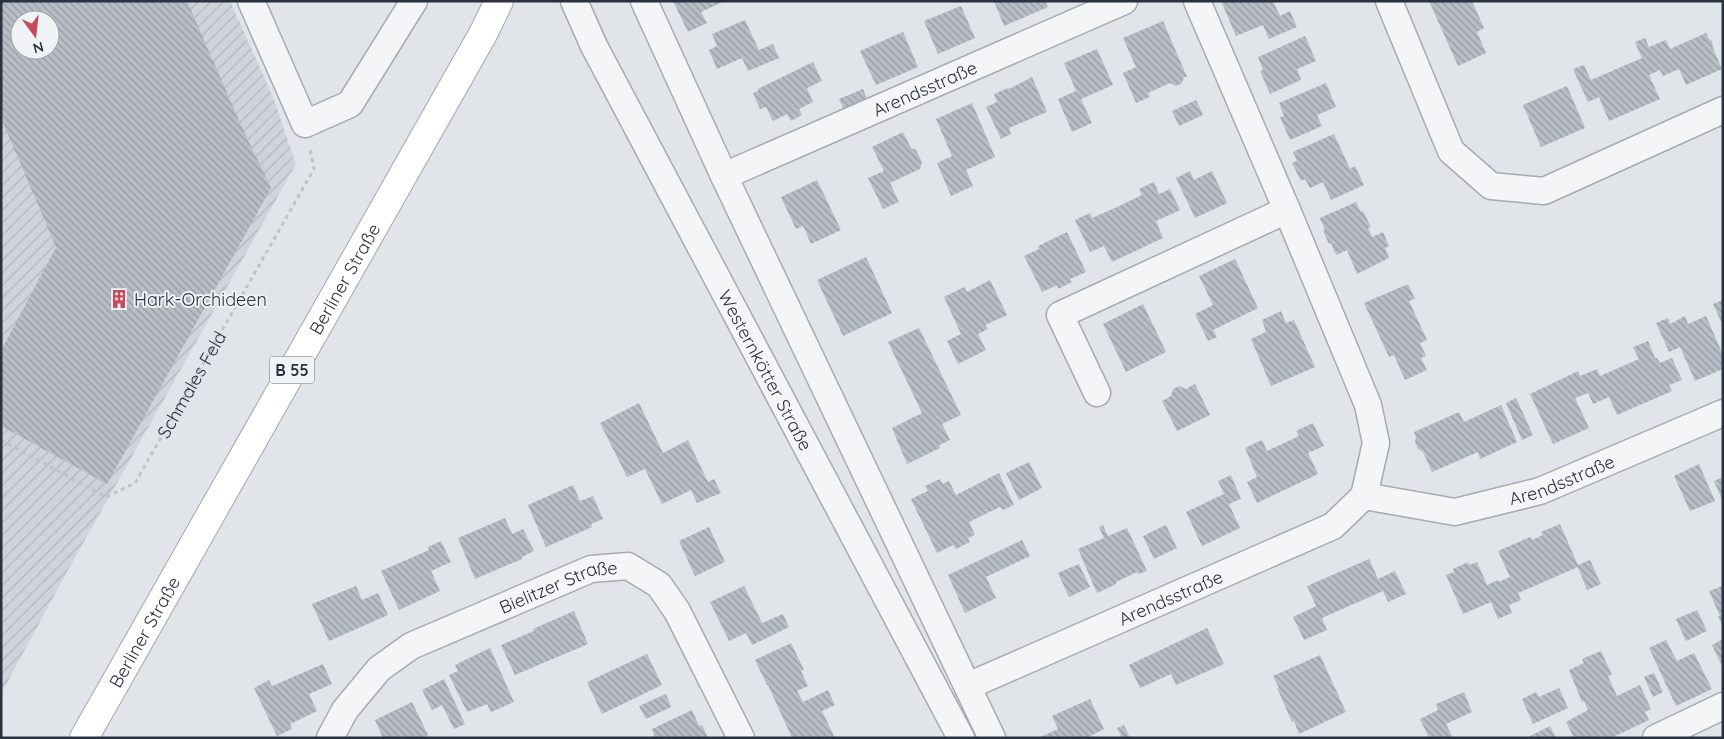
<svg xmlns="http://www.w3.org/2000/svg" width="1724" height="739" font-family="Quicksand,sans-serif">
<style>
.industrial{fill:url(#industrial-furrows);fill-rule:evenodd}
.building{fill:url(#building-back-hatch);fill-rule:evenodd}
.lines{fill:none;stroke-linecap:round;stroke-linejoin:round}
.minor-casing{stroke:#a6abb3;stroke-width:29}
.major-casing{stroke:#a0a8b4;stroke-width:30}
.path{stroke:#bfc2c7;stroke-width:3;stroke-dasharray:4 4;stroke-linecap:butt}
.minor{stroke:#f3f5f7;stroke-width:26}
.major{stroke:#fff;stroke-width:28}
.labels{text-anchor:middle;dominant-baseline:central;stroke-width:4;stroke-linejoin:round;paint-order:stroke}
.shield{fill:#f0f3f6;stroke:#656b77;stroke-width:1}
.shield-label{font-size:16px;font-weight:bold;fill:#2a3140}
.street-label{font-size:18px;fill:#2a3140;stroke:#f0f3f6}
.poi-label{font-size:18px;fill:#2a3140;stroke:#f0f3f6;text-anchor:start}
</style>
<defs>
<pattern id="industrial-furrows" width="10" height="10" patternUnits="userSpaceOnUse" patternTransform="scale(1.25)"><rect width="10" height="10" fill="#cfd3db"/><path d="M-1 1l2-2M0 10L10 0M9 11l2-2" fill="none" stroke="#b2b6bd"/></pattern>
<pattern id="building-back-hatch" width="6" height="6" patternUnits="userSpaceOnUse" patternTransform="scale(1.25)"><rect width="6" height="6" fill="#b8bdc6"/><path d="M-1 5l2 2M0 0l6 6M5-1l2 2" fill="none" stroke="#969aa2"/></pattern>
</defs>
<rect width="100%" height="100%" fill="#e1e4e9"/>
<!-- industrial -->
<path class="industrial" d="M1,1H230L273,97L296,164L62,581L1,694ZM20,20H50V50H20Z"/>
<!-- building -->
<g class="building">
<path d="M1,1H187L240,123L271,188L107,484L1,426V351L56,247L1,118ZM20,20H50V50H20Z"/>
<polygon points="673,1 725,1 701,12 707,23 688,32"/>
<polygon points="994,1 1045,1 1048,7 1004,26"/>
<polygon points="1221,1 1273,1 1280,16 1290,11 1297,27 1269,39 1263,25 1236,36"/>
<polygon points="1429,1 1472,1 1484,28 1477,32 1486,53 1458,66"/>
<polygon points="961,6 975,38 938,54 924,21"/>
<polygon points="745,20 759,50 773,44 779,58 748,71 742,58 717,69 709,50 717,46 712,34"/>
<polygon points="1163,21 1187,77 1184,77 1182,83 1176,86 1170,83 1148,93 1150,97 1136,103 1123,73 1136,67 1123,38"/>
<polygon points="903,32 918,67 876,85 860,51"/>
<polygon points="1706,33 1709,39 1712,41 1713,48 1722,69 1686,85 1679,69 1663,76 1660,70 1649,75 1660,99 1609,121 1599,97 1588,102 1573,69 1584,65 1591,80 1642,58 1635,42 1645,38 1649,47 1666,40 1670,49"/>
<polygon points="1305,36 1316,61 1297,69 1301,80 1270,94 1260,71 1263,70 1258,57"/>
<polygon points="1097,49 1113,85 1081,99 1092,123 1072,132 1058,99 1076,91 1064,63"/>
<polygon points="813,62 822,81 807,88 813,102 799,109 802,115 791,121 787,114 773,121 766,107 760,109 753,93 758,91 758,89"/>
<polygon points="1032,77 1047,112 1009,128 1011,134 1001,139 986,107 997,102 994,94 1008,88 1009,89"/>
<polygon points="1326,83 1336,107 1317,115 1322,126 1290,140 1280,117 1284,116 1279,103"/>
<polygon points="1567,86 1585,128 1541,147 1523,105"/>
<polygon points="863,89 868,101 845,112 839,99"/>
<polygon points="1196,100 1203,115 1179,126 1172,111"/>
<polygon points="972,103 995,157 966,170 973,186 951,196 937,163 952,156 936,119"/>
<polygon points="903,132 911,148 916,150 922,162 920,169 890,183 899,202 883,209 868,178 884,171 872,147"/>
<polygon points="1334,134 1350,169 1355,166 1364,185 1331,200 1323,182 1310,188 1305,179 1301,181 1292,163 1297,161 1293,152"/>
<polygon points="1190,171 1194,180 1212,171 1227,203 1195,218 1176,178"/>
<polygon points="817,180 841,230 811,244 803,226 796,229 781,197"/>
<polygon points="1154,182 1159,194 1170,189 1180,210 1156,221 1163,238 1112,262 1104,246 1090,252 1075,220 1090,213 1092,218 1117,207 1142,195 1139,189"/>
<polygon points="1356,202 1361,212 1363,211 1371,227 1368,228 1372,237 1383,232 1389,246 1385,248 1389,258 1357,274 1347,250 1336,255 1331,243 1329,244 1323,231 1325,230 1320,218"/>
<polygon points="1067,232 1086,272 1070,279 1072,282 1058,289 1057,285 1042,292 1024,256 1039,249 1038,246"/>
<polygon points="866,257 892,313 843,336 817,280"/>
<polygon points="1235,259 1258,308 1213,330 1217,337 1208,341 1195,314 1213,305 1199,276"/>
<polygon points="990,280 1007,315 985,325 988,329 978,334 986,350 958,364 947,341 961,334 944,297 964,287 967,292"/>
<polygon points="1408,284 1415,299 1409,301 1427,340 1420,343 1426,356 1421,358 1427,370 1405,380 1394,355 1389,357 1364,303"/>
<polygon points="1723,300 1723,326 1713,304"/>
<polygon points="1143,304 1166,352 1126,372 1103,324"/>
<polygon points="1281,311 1286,323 1294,320 1315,367 1271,386 1251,339 1266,332 1262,320"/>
<polygon points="1685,316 1688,324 1706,316 1723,355 1723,369 1695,381 1680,347 1669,352 1656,323 1668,318 1670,324"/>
<polygon points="919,328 961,415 942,424 950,440 939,445 940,448 907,464 892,428 922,413 888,342"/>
<polygon points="1648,341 1655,358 1657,358 1660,363 1672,358 1682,380 1669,385 1672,391 1617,415 1609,397 1593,404 1588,393 1575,398 1589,428 1553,444 1530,394 1578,371 1580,376 1597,369 1600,376 1639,359 1633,347"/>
<polygon points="1195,384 1210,415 1177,431 1162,401 1171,396 1173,389 1179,386 1186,389"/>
<polygon points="1516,398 1533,435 1522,440 1506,403"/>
<polygon points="639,403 663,453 688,440 708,482 714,479 721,493 697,503 691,490 662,504 645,469 627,477 600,423"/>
<polygon points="1501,405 1517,442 1480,459 1478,452 1432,472 1423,452 1418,449 1415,442 1416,437 1414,432 1459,412 1464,422"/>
<polygon points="1313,423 1324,446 1308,453 1318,474 1257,503 1247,482 1257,477 1245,448 1262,440 1267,451 1299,436 1296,431"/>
<polygon points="1029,462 1042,488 1019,500 1006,473"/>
<polygon points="1699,464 1715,501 1690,511 1674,476"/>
<polygon points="999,473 1014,505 1003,510 1000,507 969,522 975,535 968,538 970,542 956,549 953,545 937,553 911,499 928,491 925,486 940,479 943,484 949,481 956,495"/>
<polygon points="1231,475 1241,499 1229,504 1240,528 1202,546 1186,512 1224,494 1218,481"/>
<polygon points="1723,477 1723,502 1714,481"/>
<polygon points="573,485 580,501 593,496 603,519 591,524 592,527 546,547 528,505"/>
<polygon points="505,518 512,534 523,529 534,551 522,557 522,559 475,579 458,538"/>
<polygon points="1560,524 1578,565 1590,560 1601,584 1587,590 1578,567 1518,593 1521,600 1509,605 1512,613 1498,619 1491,602 1463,614 1446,575 1454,572 1453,569 1468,562 1469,565 1477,562 1487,585 1498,580 1499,582 1510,577 1498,551 1530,537 1532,540 1543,535 1541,532"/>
<polygon points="1103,525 1108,536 1127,528 1147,571 1138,574 1137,572 1116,582 1116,584 1097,593 1078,549 1104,538 1099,527"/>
<polygon points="1166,525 1177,548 1154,559 1143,536"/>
<polygon points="709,527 725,562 695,576 679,541"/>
<polygon points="1022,540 1030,556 986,577 996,598 965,613 948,575"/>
<polygon points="441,541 451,562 431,571 440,591 399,610 381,571 429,550 428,547"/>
<polygon points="1369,559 1378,579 1395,571 1406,594 1388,602 1383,591 1322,618 1327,630 1304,640 1293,617 1316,606 1307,586"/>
<polygon points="1079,564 1090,587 1069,597 1058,573"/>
<polygon points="356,586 362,600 378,593 388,615 329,641 312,604"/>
<polygon points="744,586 762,623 783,614 789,627 752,645 746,633 729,641 710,602"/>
<polygon points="1723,586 1723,626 1718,617 1720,616 1709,591"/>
<polygon points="1697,610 1707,631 1686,641 1676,619"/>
<polygon points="574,611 588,644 515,675 501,645 534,631 533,629"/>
<polygon points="1207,628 1224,664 1176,685 1171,674 1140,688 1129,665"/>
<polygon points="1666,640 1677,661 1694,653 1712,689 1676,706 1649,648"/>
<polygon points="1721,640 1723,644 1723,668 1712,645"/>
<polygon points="791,643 804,670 801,671 808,686 797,691 803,702 828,690 835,705 822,711 835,738 792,738 768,685 767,685 755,660"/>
<polygon points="490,648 514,702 491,712 487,704 467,712 449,675 458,671 455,665"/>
<polygon points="1601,651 1612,675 1608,676 1617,696 1640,685 1651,709 1645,712 1649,720 1611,738 1574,738 1566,722 1588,710 1584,701 1582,702 1569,670 1584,663 1582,659"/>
<polygon points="647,654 662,685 602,714 587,682"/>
<polygon points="1320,655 1346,712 1299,734 1294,721 1292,722 1277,688 1279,688 1273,676"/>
<polygon points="323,664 332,684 309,694 317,711 290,724 292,729 277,736 254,688 269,680 272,686"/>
<polygon points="1654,673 1663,692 1653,697 1644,677"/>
<polygon points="444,679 465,724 454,729 442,705 432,710 422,690"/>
<polygon points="1559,688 1568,708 1533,724 1522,699 1536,692 1539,697"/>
<polygon points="1464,692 1472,712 1446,724 1453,738 1429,738 1420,719 1438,710 1436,704"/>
<polygon points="666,694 671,707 646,719 639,706"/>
<polygon points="1090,699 1104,729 1086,738 1038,738 1058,729 1052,716"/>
<polygon points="412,702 428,735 423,738 383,738 375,720"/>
<polygon points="692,710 699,726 702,725 708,738 655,738 652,729"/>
<polygon points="1124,725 1130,738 1122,738 1117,728"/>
<polygon points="1550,726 1556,738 1526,738"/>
</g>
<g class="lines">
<!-- minor casing -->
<g class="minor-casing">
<g id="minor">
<polyline points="251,1 305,124 350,104 414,1"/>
<path id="s2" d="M574,1L594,46L961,738"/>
<polyline points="644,1 724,176 992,738"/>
<polyline points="1389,1 1451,151 1491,186 1544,191 1723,110"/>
<path id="s3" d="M724,176L1124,1"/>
<polyline points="1097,393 1060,315 1287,210"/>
<path id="s4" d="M1364,496L1455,512L1540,491L1723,413"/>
<path id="s5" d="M968,686L1333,526L1364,496L1376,443L1368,405L1287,210L1197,1"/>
<path id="s6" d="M330,738L345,710L379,669L411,646L591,569L628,566L659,585L677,611L741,738"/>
<polyline points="1656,738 1723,706"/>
</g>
</g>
<!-- major casing -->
<g class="major-casing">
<g id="major">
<path id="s7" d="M84,738L483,34L499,1"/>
</g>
</g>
<!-- path -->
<path class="path" id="s1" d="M1,440L106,497L135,483L314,169L310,149"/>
<!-- minor -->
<use href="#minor" class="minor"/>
<!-- major -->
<use href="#major" class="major"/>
</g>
<!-- icons -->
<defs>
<g id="building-bare" transform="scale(1.5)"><path d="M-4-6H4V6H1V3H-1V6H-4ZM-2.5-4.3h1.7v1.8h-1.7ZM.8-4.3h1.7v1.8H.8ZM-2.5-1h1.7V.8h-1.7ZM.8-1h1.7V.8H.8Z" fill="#c94a59" stroke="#f0f3f6" stroke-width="2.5" paint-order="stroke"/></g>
</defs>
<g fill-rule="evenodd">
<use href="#building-bare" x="119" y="299"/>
</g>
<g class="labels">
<!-- shield labels -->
<rect class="shield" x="269.5" y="356.5" width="45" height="27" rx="4"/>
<g class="shield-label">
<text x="292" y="370">B 55</text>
</g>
<!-- street labels -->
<g class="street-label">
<text stroke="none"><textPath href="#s3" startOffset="219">Arendsstraße</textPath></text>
<text stroke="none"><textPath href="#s7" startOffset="528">Berliner Straße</textPath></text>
<text stroke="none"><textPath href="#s2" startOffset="416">Westernkötter Straße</textPath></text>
<text stroke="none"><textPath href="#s1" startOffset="265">Schmales Feld</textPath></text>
<text stroke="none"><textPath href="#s4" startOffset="204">Arendsstraße</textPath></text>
<text stroke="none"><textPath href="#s6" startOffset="284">Bielitzer Straße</textPath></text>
<text stroke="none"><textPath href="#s5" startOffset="221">Arendsstraße</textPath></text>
<text stroke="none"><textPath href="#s7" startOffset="122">Berliner Straße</textPath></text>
</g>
<!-- poi labels -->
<g class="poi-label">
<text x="134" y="299">Hark-Orchideen</text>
</g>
</g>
<!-- border -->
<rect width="1724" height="739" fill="none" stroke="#2a3140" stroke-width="5"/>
<!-- north arrow -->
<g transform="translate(35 35) rotate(165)"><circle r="24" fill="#f0f3f6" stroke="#a1a5ad"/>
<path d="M0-4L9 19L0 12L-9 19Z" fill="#c94a59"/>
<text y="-8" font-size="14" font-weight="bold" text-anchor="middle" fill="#2a3140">N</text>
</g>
</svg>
